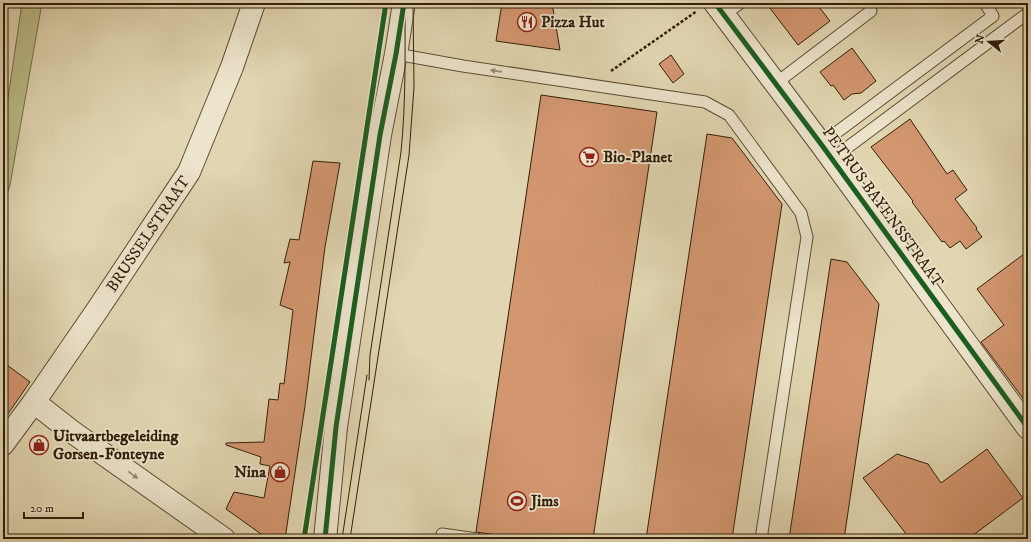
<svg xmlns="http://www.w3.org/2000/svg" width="1031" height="542" font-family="'IM FELL DW Pica',serif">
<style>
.green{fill:#babc87;stroke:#766e48}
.building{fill:#d39770;stroke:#321f0a}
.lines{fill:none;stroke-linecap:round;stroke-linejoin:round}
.service-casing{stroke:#5e4d34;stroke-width:13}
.minor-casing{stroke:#5e4d34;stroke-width:24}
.tertiary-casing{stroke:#5e4d34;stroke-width:24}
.path{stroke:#321f0a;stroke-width:2.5;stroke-dasharray:3 2;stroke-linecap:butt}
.service{stroke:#ece4cc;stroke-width:11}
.minor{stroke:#ece4cc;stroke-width:22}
.tertiary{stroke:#ece4cc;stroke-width:22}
.tram{stroke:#321f0a;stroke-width:1}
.rail{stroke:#321f0a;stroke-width:3;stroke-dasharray:7 7;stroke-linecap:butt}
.cycleway-casing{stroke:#ece4cc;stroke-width:8}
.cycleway{stroke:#1b5e20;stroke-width:5}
.oneway{fill:#988b75}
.labels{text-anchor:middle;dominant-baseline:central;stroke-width:3.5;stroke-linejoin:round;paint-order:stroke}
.poi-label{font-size:16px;font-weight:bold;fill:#321f0a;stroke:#ece4cc;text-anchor:start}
.street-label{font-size:16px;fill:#321f0a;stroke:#ece4cc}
</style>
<rect width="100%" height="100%" fill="#e1d6b1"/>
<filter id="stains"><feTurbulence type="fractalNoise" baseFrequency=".005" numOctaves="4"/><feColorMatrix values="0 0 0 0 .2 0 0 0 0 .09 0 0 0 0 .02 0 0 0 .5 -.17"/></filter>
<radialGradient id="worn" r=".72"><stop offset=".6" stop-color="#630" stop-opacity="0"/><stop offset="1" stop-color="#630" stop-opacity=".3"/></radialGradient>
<!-- green -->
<polygon class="green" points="22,3 42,3 10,185 3,209 3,132"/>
<!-- building -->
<g class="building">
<polygon points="502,3 552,3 560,50 496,41"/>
<polygon points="766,3 816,3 830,21 798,45"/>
<polygon points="852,48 876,81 861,93 852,94 844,100 833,85 831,86 820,72"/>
<polygon points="671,55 684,74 673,83 659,64"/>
<polygon points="541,95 657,112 593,539 525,539 476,532"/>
<polygon points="910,119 947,174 953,170 967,190 955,199 977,228 976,229 982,237 966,249 960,241 950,248 944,241 942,242 912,202 913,201 871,147"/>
<polygon points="707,134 732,138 782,204 732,539 646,539"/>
<polygon points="313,161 340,163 325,247 305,406 285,539 268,539 226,509 234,492 264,498 270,466 260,464 261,457 226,445 226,443 264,442 269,399 278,400 280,383 284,384 293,310 280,305 290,262 284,263 290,239 299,240"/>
<polygon points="1028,251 1028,405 981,342 1004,325 977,289"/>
<polygon points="831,259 847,262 879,304 844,539 789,539"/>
<polygon points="3,362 30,382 3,421"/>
<polygon points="987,449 1023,498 968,539 910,539 863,478 897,454 928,464 941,483"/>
</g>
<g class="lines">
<!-- service casing -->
<g class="service-casing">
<g id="service">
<polyline points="724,15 740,3"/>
<polyline points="396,54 463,66 705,102 729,115 801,213 807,237 761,539"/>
<polyline points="775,84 871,11"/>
<polyline points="821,144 993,16 985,3"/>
<polyline points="832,159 1028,13"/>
<polyline points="442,534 477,539"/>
</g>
</g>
<!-- minor casing -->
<g class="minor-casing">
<g id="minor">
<polyline points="715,3 821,144 1028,428"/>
<polyline points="34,402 71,431 224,539"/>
</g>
</g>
<!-- tertiary casing -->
<g class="tertiary-casing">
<g id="tertiary">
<polyline points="3,444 34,402 98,309 189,172 232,67 254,3"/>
<polyline points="325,539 336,427 380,135 396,54 404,3"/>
</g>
</g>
<!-- path -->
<polyline class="path" points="611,71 697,11"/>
<!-- service -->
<use href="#service" class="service"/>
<!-- minor -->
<use href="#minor" class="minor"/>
<!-- tertiary -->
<use href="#tertiary" class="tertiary"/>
<!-- tram -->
<g class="tram">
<path d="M369,380L370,355L401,152C406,102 405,53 405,3"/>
<polyline points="342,539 367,375"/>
<polyline points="350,539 409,155 414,87 413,3"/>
</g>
<!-- rail -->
<polyline class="rail" points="3,15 5,3"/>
<!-- cycleway casing -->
<g class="cycleway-casing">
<g id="cycleway">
<polyline points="715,3 821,144 1028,428"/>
<polyline points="304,539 386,3"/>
<polyline points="325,539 336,427 380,135 396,54 404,3"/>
</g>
</g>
<!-- cycleway -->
<use href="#cycleway" class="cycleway"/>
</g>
<!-- one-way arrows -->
<defs><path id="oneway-solid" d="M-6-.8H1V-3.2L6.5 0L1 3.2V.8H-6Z"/></defs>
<g class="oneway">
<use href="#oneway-solid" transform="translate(496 71) rotate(-172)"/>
<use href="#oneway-solid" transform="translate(133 475) rotate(36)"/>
</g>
<!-- icons -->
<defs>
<g id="restaurant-ring" transform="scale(1)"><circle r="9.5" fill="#ece4cc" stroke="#8f2418" stroke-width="1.5"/><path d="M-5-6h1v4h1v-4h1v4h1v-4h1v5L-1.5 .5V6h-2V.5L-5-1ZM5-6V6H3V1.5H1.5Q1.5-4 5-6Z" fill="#8f2418"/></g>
<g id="supermarket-ring" transform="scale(1)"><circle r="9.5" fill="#ece4cc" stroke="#8f2418" stroke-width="1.5"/><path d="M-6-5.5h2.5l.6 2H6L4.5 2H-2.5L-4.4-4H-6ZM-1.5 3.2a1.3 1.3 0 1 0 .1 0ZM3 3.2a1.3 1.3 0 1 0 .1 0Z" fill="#8f2418"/></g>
<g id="shop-ring" transform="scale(1)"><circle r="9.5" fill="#ece4cc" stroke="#8f2418" stroke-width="1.5"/><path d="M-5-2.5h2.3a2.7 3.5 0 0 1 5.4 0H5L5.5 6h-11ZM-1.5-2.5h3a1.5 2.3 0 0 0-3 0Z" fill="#8f2418"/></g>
<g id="stadium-ring" transform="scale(1)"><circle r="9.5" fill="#ece4cc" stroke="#8f2418" stroke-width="1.5"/><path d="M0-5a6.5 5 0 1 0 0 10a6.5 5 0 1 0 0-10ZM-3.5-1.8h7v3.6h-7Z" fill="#8f2418"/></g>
</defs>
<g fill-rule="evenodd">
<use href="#restaurant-ring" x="527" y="22"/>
<use href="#supermarket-ring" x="589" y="157"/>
<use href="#shop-ring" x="39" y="445"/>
<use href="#shop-ring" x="280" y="472"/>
<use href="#stadium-ring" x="517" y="501"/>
</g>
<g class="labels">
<!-- poi labels -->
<g class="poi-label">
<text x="541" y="22">Pizza Hut</text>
<text x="603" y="157">Bio-Planet</text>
<text x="53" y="436">Uitvaartbegeleiding<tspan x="53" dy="18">Gorsen-Fonteyne</tspan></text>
<text x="266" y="472" text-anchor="end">Nina</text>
<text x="531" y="501">Jims</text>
</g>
<!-- street labels -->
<g class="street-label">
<text transform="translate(883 207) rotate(54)">PETRUS BAYENSSTRAAT</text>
<text transform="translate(148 234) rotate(-56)">BRUSSELSTRAAT</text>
</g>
</g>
<!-- margin -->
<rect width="1031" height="542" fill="none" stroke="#e1d6b1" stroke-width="16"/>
<rect x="4" y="4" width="1023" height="534" fill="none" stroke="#321f0a" stroke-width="2"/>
<rect x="8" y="8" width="1015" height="526" fill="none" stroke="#321f0a"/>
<!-- north arrow -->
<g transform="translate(989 42) rotate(287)" stroke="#ece4cc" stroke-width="3" paint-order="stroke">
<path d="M0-3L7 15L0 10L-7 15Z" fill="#321f0a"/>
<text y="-6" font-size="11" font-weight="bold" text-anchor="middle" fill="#321f0a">N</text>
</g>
<!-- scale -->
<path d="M24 512v6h59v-6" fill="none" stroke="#321f0a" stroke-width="2"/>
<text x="30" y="512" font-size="12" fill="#321f0a" stroke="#ece4cc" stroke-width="3" paint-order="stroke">20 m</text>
<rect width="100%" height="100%" filter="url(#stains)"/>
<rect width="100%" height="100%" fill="url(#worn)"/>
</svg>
